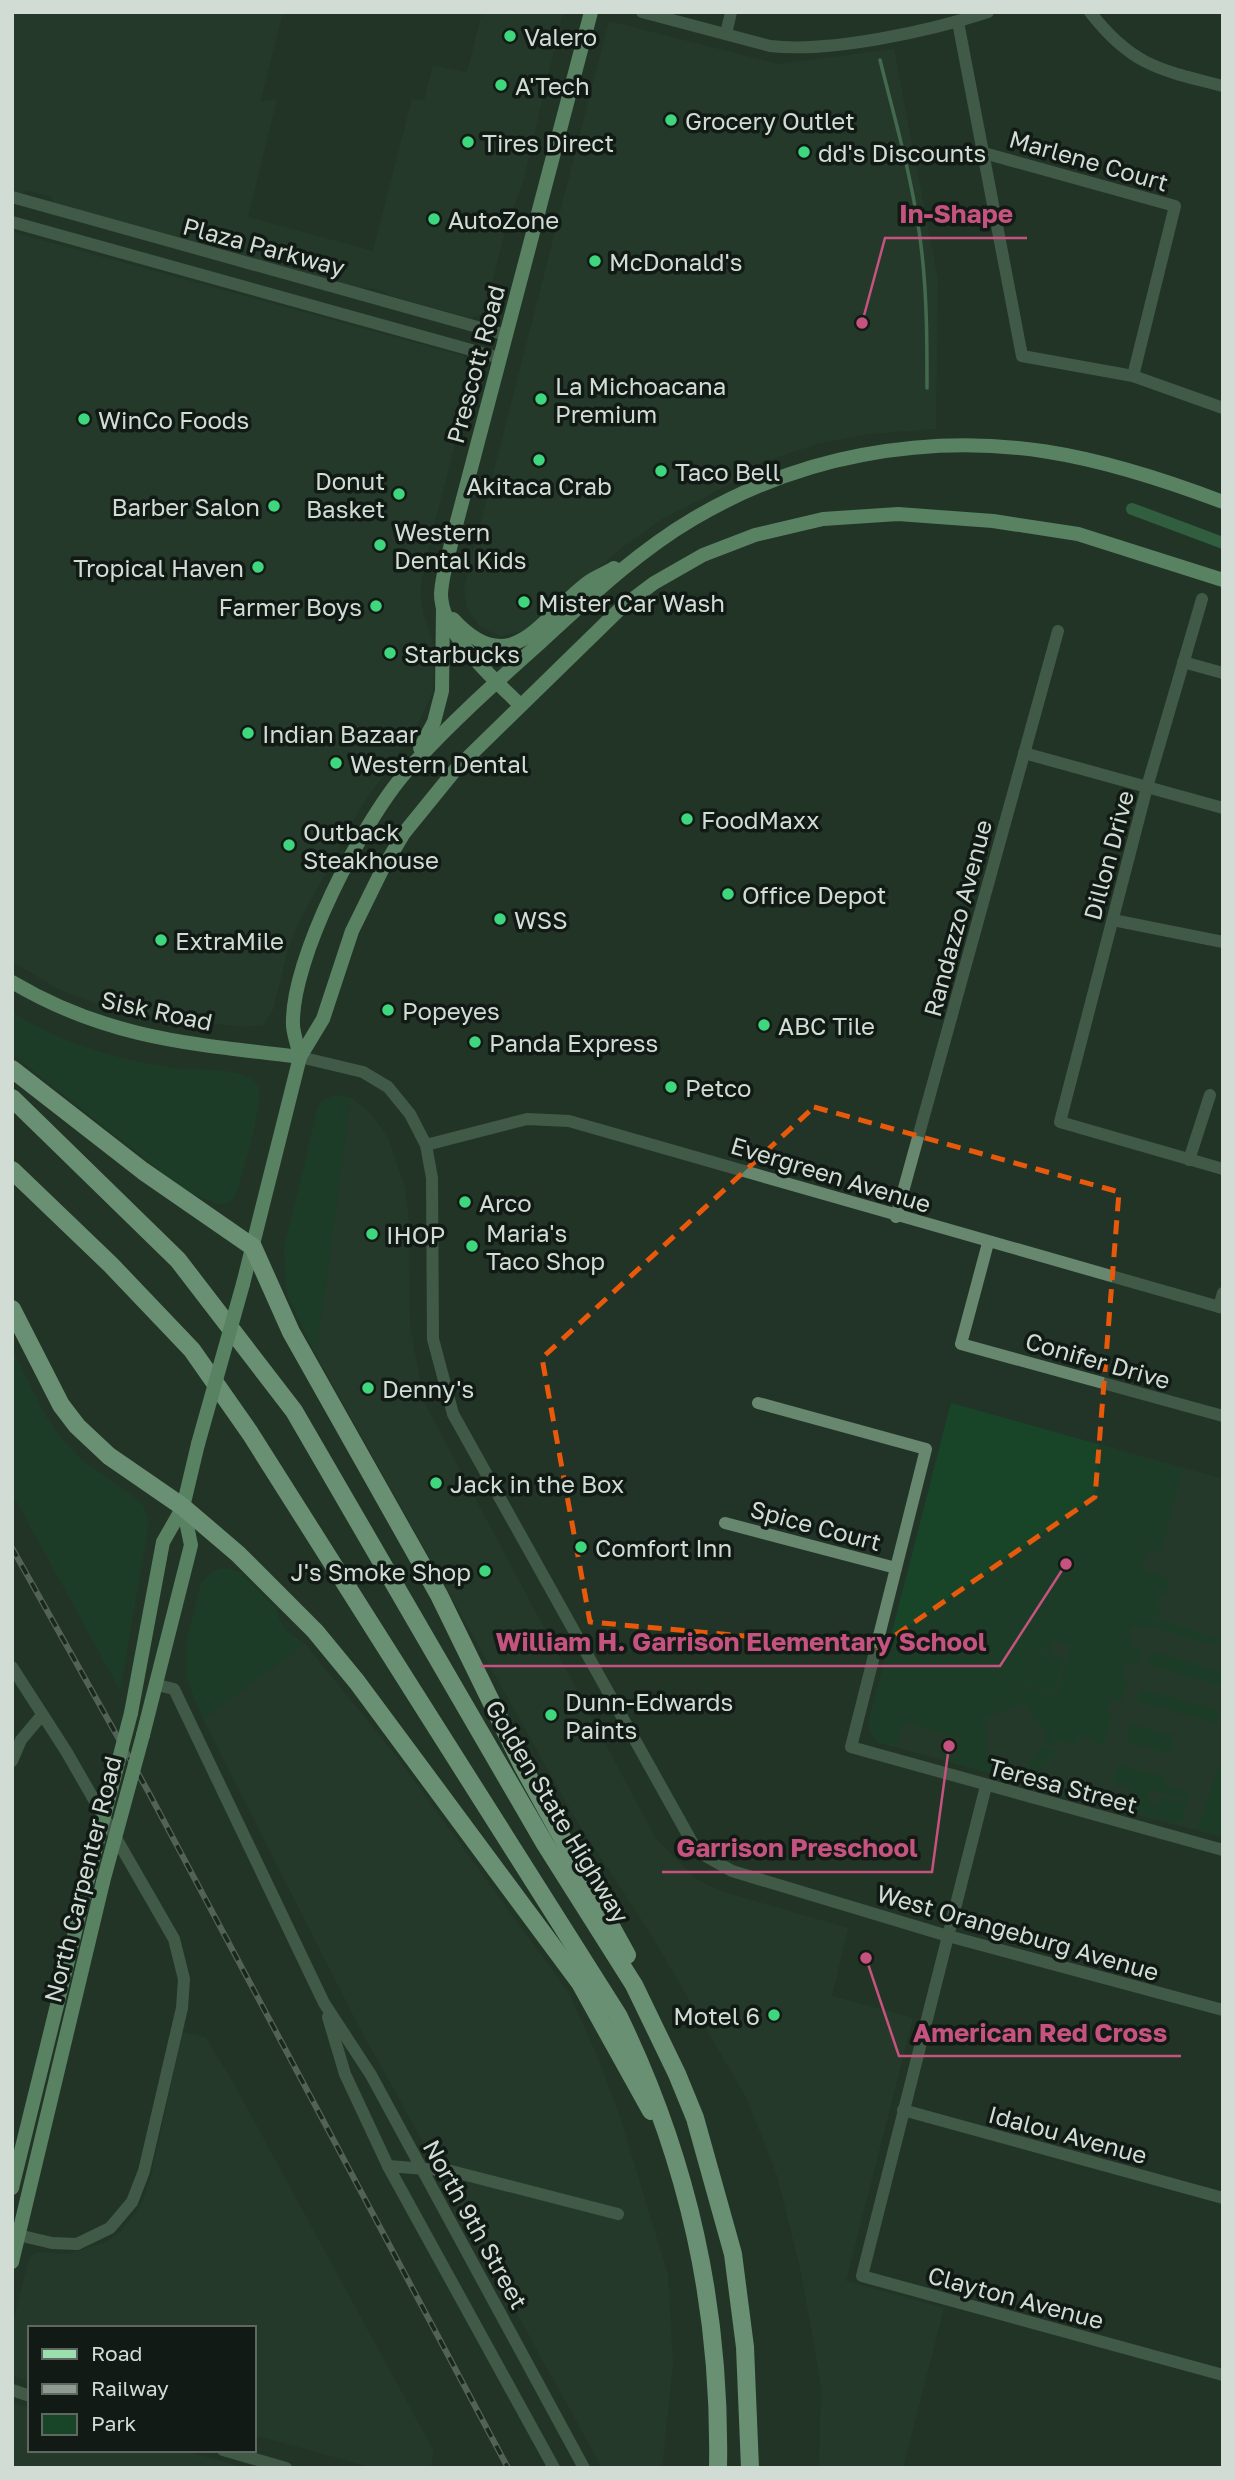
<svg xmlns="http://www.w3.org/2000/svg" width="1235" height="2480" font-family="'Golos Text',sans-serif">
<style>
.built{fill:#263f2e}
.green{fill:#184528;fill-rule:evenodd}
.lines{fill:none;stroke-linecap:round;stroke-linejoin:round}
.stream{stroke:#6ca880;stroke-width:3.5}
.canal{stroke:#40915c;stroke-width:12}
.minor{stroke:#67876f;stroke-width:12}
.major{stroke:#9cdfae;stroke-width:14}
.highway{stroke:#befecf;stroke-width:18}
.rail-casing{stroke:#8d9b91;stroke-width:6}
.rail{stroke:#111a14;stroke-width:3.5;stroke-dasharray:10;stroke-linecap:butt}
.major-bridge{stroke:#9cdfae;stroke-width:14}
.marked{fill:none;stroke:#e8590c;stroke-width:5;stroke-dasharray:14 9;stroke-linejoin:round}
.poi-dot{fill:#3fd77d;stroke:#111a14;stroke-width:2.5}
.labels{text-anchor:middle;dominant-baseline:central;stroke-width:7;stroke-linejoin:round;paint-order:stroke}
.poi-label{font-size:24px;fill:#d1ddd4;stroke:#111a14;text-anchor:start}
.street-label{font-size:24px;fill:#d1ddd4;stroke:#111a14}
.leader{fill:none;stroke:#c6537f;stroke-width:2.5}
.callout-dot{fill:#c6537f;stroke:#111a14;stroke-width:2.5}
.callout-label{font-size:26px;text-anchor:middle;font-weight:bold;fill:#c6537f;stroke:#111a14;stroke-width:7;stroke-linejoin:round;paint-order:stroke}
</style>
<rect width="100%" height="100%" fill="#223427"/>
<!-- built -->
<g class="built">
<polygon points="12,12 283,12 260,102 277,99 248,217 373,251 412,99 424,101 433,65 467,73 482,12 563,12 522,186 507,222 485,312 471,318 387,295 384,291 366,287 361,289 235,254 229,247 206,240 200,243 55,204 51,197 28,191 20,194 12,192"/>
<polygon points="609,21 778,64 894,49 938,280 936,429 868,434 817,444 748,467 728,485 662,519 624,546 577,585 534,628 501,636 480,627 467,608 464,588"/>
<polygon points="12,232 467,357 472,362 474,368 423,569 420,593 424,616 435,649 433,691 415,730 360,808 297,926 288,949 273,1010 263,1025 246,1027 149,1017 111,1009 56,988 12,961"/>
<polygon points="351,1098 369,1112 387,1135 405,1188 409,1222 410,1324 423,1400 656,1839 696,1879 720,1891 848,1928 832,1996 913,2018 846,2281 944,2308 903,2468 819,2468 821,2384 801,2272 777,2175 746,2097 652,1936 575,1818 316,1355"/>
<polygon points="951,1403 1223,1479 1223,1754 1197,1830 1059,1795 1060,1792 877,1742 868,1725"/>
<polygon points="305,1644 393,1752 569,1993 596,2053 619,2114 668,2275 673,2363 662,2468 602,2468 354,2017 203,1719"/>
<polygon points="182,2032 205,2037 234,2084 434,2452 430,2468 374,2468 254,2435 254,2328 30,2328 30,2381 12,2376 12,2326 29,2258 38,2252 69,2254 106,2242 121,2231 139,2209 150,2182"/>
<polygon points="12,2403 30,2408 30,2450 182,2450 245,2468 12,2468"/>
</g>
<!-- green -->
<g class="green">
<path d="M12,1012C64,1045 123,1062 184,1069C204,1071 250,1066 259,1089C263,1102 242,1172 238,1189L232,1200L221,1205L189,1193L12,1054Z"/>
<polygon points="334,1095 351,1098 316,1355 287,1294 284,1249 317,1112 320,1103"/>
<polygon points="12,1348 46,1417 63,1440 83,1461 136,1499 144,1507 149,1523 120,1690 12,1493"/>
<path d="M951,1403L1183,1468L1161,1552L1147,1549L1142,1569L1166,1577L1170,1587L1164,1596L1159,1595L1157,1605L1161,1607L1156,1619L1221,1639L1219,1646L1144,1625L1142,1629L1132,1626L1128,1640L1132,1642V1646L1142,1649L1139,1662L1126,1664L1122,1678L1128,1680L1122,1701L1112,1699L1108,1713L1112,1715L1103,1746L1079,1736L1076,1745L1058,1740L1052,1747L1042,1744L1049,1735L1023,1704L985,1717L987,1758L991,1759L992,1774L943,1760L944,1755L955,1758L960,1738L903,1722L896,1747L877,1742L868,1725ZM1055,1640L1070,1645L1057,1695L1022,1686L1032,1647L1051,1652Z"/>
<path d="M223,1568L241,1572L277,1609C278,1626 292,1636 305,1644L203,1719L186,1677V1644L201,1583L213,1571Z"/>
<polygon points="1033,1649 1064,1658 1055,1692 1026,1685 1024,1681"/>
<polygon points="1151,1651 1223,1671 1223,1686 1147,1665"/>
<polygon points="1141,1689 1220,1710 1217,1723 1137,1702"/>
<polygon points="1131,1724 1174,1735 1169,1753 1126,1742"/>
<polygon points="1041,1747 1058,1752 1028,1784 1012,1779 1019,1766 1026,1768"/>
<polygon points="1223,1754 1223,1837 1197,1830"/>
<polygon points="1119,1764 1166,1777 1164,1786 1190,1793 1188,1800 1150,1790 1148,1802 1158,1805 1156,1813 1162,1797 1187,1803 1183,1820 1177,1824 1133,1812 1130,1788 1113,1781"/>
<polygon points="1068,1784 1073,1786 1072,1794 1115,1805 1120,1798 1124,1812 1059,1795"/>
</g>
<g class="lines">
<!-- stream -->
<path class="stream" d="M880,60C896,124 915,188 922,254C927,299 927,343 927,388"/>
<!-- canal -->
<polyline class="canal" points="1132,509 1223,543"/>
<!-- minor -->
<g class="minor">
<path d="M642,12L770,46C830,53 930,31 988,12"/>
<path d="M1090,12C1132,66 1160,70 1223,86"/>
<polyline points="958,22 1022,356 1133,376 1223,408"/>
<polyline points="726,34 731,12"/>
<polyline points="984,153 1175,206 1133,376"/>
<polyline points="12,197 506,335"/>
<polyline points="12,222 500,358"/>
<polyline points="1202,599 1147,787 1060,1122 1223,1169"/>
<polyline points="1183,662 1223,673"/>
<polyline points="1024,753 1223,808"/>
<polyline points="1113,920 1223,942"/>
<polyline points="300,1057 363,1072 388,1087 410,1114 426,1145 432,1178 433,1339 453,1414 693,1844 704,1855 732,1871 948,1936 1223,2010"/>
<polyline points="426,1145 527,1119 569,1121 1223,1308"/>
<polyline points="1189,1160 1210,1095"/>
<polyline points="896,1217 1058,631"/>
<polyline points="988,1243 961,1344 1223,1416"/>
<polyline points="1219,1307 1223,1293"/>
<polyline points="758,1403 926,1449 851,1747 1223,1850"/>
<polyline points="725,1523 896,1568"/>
<polyline points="12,1667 66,1751 174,1939 184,1979 182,2008 144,2171 132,2202 110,2228 77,2244 52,2243 18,2235"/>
<polyline points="157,1685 174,1689 324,2003 371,2075 584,2468"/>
<polyline points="12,1761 21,1740 42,1715"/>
<polyline points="986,1786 862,2276 1223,2375"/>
<polyline points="328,2017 345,2074 388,2166 554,2468"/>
<polyline points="903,2110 1223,2198"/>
<polyline points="388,2166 451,2171 618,2214"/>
<polyline points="12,2390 30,2396"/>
<polyline points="223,2450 286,2468"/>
</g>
<!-- major -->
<g class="major">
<path d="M453,619C513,685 543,614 590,581C597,576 606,573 614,568"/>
<path d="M519,704C493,678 441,633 441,594C442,573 450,550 455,529L591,12"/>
<polyline points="420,748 434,722 442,691 443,609"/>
<path d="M12,982C108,1039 193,1044 300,1057"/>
<path d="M300,1057C298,1047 294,1036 293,1026C290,960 363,821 406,772C448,725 495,683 542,641C589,598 637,552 693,519C744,489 803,466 862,455C995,430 1099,455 1223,502"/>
<polyline points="243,1284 300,1057 323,1019 352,931 382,870 404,833 456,769 622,607 654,583 703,555 755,535 823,519 898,514 993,521 1078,534 1223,580"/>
<polyline points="131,1713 163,1542 183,1507 198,1444"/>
<polyline points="143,1735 191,1545 183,1507"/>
<polyline points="12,2188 92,1863"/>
<polyline points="12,2262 103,1882"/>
</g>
<!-- highway -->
<g class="highway">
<polyline points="12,1069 143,1171 253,1247 291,1332 439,1595 523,1767 627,1955"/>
<polyline points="12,1098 178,1260 294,1411 545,1844 634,1985 677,2074 695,2118 733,2254 745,2347 750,2468"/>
<path d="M12,1170L111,1265L192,1350L250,1433L618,2015C688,2159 721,2307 718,2468"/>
<polyline points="12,1309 61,1405 77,1426 109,1456 183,1507 238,1554 315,1631 357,1682 580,1983 651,2111"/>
</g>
<!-- rail casing -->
<g class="rail-casing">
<polyline id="rail" points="12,1548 149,1793 508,2468"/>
</g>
<!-- rail -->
<use href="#rail" class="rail"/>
<!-- major-bridge -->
<g class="major-bridge">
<polyline points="198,1444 243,1284"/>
<polyline points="92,1863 131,1713"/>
<polyline points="103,1882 143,1735"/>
</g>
</g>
<!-- marked area -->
<path d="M0 0H1235V2480H0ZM814,1107L1119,1192L1095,1497L877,1648L590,1622L542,1358Z" fill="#223427" fill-opacity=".55" fill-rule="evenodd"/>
<path class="marked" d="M814,1107L1119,1192L1095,1497L877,1648L590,1622L542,1358Z"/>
<!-- markers -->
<g class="poi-dot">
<circle cx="510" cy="36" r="7"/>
<circle cx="501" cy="85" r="7"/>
<circle cx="671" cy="120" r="7"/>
<circle cx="468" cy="142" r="7"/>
<circle cx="804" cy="152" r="7"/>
<circle cx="434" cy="219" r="7"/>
<circle cx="595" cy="261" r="7"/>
<circle cx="541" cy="399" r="7"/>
<circle cx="84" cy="419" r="7"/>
<circle cx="539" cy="460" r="7"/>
<circle cx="661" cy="471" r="7"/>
<circle cx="399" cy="494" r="7"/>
<circle cx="274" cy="506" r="7"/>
<circle cx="380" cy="545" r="7"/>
<circle cx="258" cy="567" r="7"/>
<circle cx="524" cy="602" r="7"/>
<circle cx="376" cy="606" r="7"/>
<circle cx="390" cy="653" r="7"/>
<circle cx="248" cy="733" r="7"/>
<circle cx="336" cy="763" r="7"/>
<circle cx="687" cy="819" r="7"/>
<circle cx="289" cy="845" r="7"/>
<circle cx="728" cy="894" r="7"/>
<circle cx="500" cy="919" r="7"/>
<circle cx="161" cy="940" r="7"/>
<circle cx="388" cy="1010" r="7"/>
<circle cx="764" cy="1025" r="7"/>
<circle cx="475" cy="1042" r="7"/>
<circle cx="671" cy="1087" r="7"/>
<circle cx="465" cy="1202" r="7"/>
<circle cx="372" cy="1234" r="7"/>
<circle cx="472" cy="1246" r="7"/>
<circle cx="368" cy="1388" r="7"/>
<circle cx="436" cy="1483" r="7"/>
<circle cx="581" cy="1547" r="7"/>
<circle cx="485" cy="1571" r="7"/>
<circle cx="551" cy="1715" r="7"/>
<circle cx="774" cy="2015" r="7"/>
</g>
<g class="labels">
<!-- poi labels -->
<g class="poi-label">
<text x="524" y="36">Valero</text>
<text x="515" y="85">A'Tech</text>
<text x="685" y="120">Grocery Outlet</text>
<text x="482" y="142">Tires Direct</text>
<text x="818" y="152">dd's Discounts</text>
<text x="448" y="219">AutoZone</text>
<text x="609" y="261">McDonald's</text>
<text x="555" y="385">La Michoacana<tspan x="555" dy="28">Premium</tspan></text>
<text x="98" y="419">WinCo Foods</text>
<text x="675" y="471">Taco Bell</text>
<text x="385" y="480" text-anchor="end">Donut<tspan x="385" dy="28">Basket</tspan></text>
<text x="539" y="485" text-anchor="middle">Akitaca Crab</text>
<text x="260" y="506" text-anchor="end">Barber Salon</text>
<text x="394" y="531">Western<tspan x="394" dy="28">Dental Kids</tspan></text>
<text x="244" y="567" text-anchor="end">Tropical Haven</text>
<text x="538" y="602">Mister Car Wash</text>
<text x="362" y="606" text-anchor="end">Farmer Boys</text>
<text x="404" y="653">Starbucks</text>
<text x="262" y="733">Indian Bazaar</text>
<text x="350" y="763">Western Dental</text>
<text x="701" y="819">FoodMaxx</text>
<text x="303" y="831">Outback<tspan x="303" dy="28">Steakhouse</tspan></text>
<text x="742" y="894">Office Depot</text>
<text x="514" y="919">WSS</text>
<text x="175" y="940">ExtraMile</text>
<text x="402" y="1010">Popeyes</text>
<text x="778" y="1025">ABC Tile</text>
<text x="489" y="1042">Panda Express</text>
<text x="685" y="1087">Petco</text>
<text x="479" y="1202">Arco</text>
<text x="486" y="1232">Maria's<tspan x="486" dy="28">Taco Shop</tspan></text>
<text x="386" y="1234">IHOP</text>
<text x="382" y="1388">Denny's</text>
<text x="450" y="1483">Jack in the Box</text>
<text x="595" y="1547">Comfort Inn</text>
<text x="471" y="1571" text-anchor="end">J's Smoke Shop</text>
<text x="565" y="1701">Dunn-Edwards<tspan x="565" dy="28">Paints</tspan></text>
<text x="760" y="2015" text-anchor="end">Motel 6</text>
</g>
<!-- street labels -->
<g class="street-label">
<text transform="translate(1089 160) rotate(16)">Marlene Court</text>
<text transform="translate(264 246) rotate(15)">Plaza Parkway</text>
<text transform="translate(475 364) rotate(-75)">Prescott Road</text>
<text transform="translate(1108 855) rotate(-75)">Dillon Drive</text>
<text transform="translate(957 918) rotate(-75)">Randazzo Avenue</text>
<text transform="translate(157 1010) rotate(12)">Sisk Road</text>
<text transform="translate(831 1174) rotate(17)">Evergreen Avenue</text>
<text transform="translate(1098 1360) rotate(16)">Conifer Drive</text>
<text transform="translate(816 1525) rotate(15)">Spice Court</text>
<text transform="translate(1063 1785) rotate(15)">Teresa Street</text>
<text transform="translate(558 1811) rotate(59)">Golden State Highway</text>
<text transform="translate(82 1879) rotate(-76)">North Carpenter Road</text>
<text transform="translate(1018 1932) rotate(16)">West Orangeburg Avenue</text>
<text transform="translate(1068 2134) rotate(15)">Idalou Avenue</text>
<text transform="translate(476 2224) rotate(61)">North 9th Street</text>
<text transform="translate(1016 2297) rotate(15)">Clayton Avenue</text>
</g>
</g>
<!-- callouts -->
<path class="leader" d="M862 323L885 238H1027M1066 1564L1000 1666H481M949 1746L932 1872H662M866 1958L899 2056H1181"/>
<g class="callout-dot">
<circle cx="862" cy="323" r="7"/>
<circle cx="1066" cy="1564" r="7"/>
<circle cx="949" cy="1746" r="7"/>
<circle cx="866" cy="1958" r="7"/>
</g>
<g class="callout-label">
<text x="956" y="223">In-Shape</text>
<text x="741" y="1651">William H. Garrison Elementary School</text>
<text x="797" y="1857">Garrison Preschool</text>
<text x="1040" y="2042">American Red Cross</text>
</g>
<!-- border -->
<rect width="1235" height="2480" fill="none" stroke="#d1ddd4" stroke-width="28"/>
<!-- legend -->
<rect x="28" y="2326" width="228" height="126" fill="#111a14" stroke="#5e6861" stroke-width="2"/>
<rect x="42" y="2349" width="35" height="10" fill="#9cdfae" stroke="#5e6861" stroke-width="2"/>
<text x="91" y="2361" font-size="21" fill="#d1ddd4">Road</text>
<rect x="42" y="2384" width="35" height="10" fill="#8d9b91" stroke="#5e6861" stroke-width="2"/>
<text x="91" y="2396" font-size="21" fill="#d1ddd4">Railway</text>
<rect x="42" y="2414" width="35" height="21" fill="#184528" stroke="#5e6861" stroke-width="2"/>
<text x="91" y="2431" font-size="21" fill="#d1ddd4">Park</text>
</svg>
